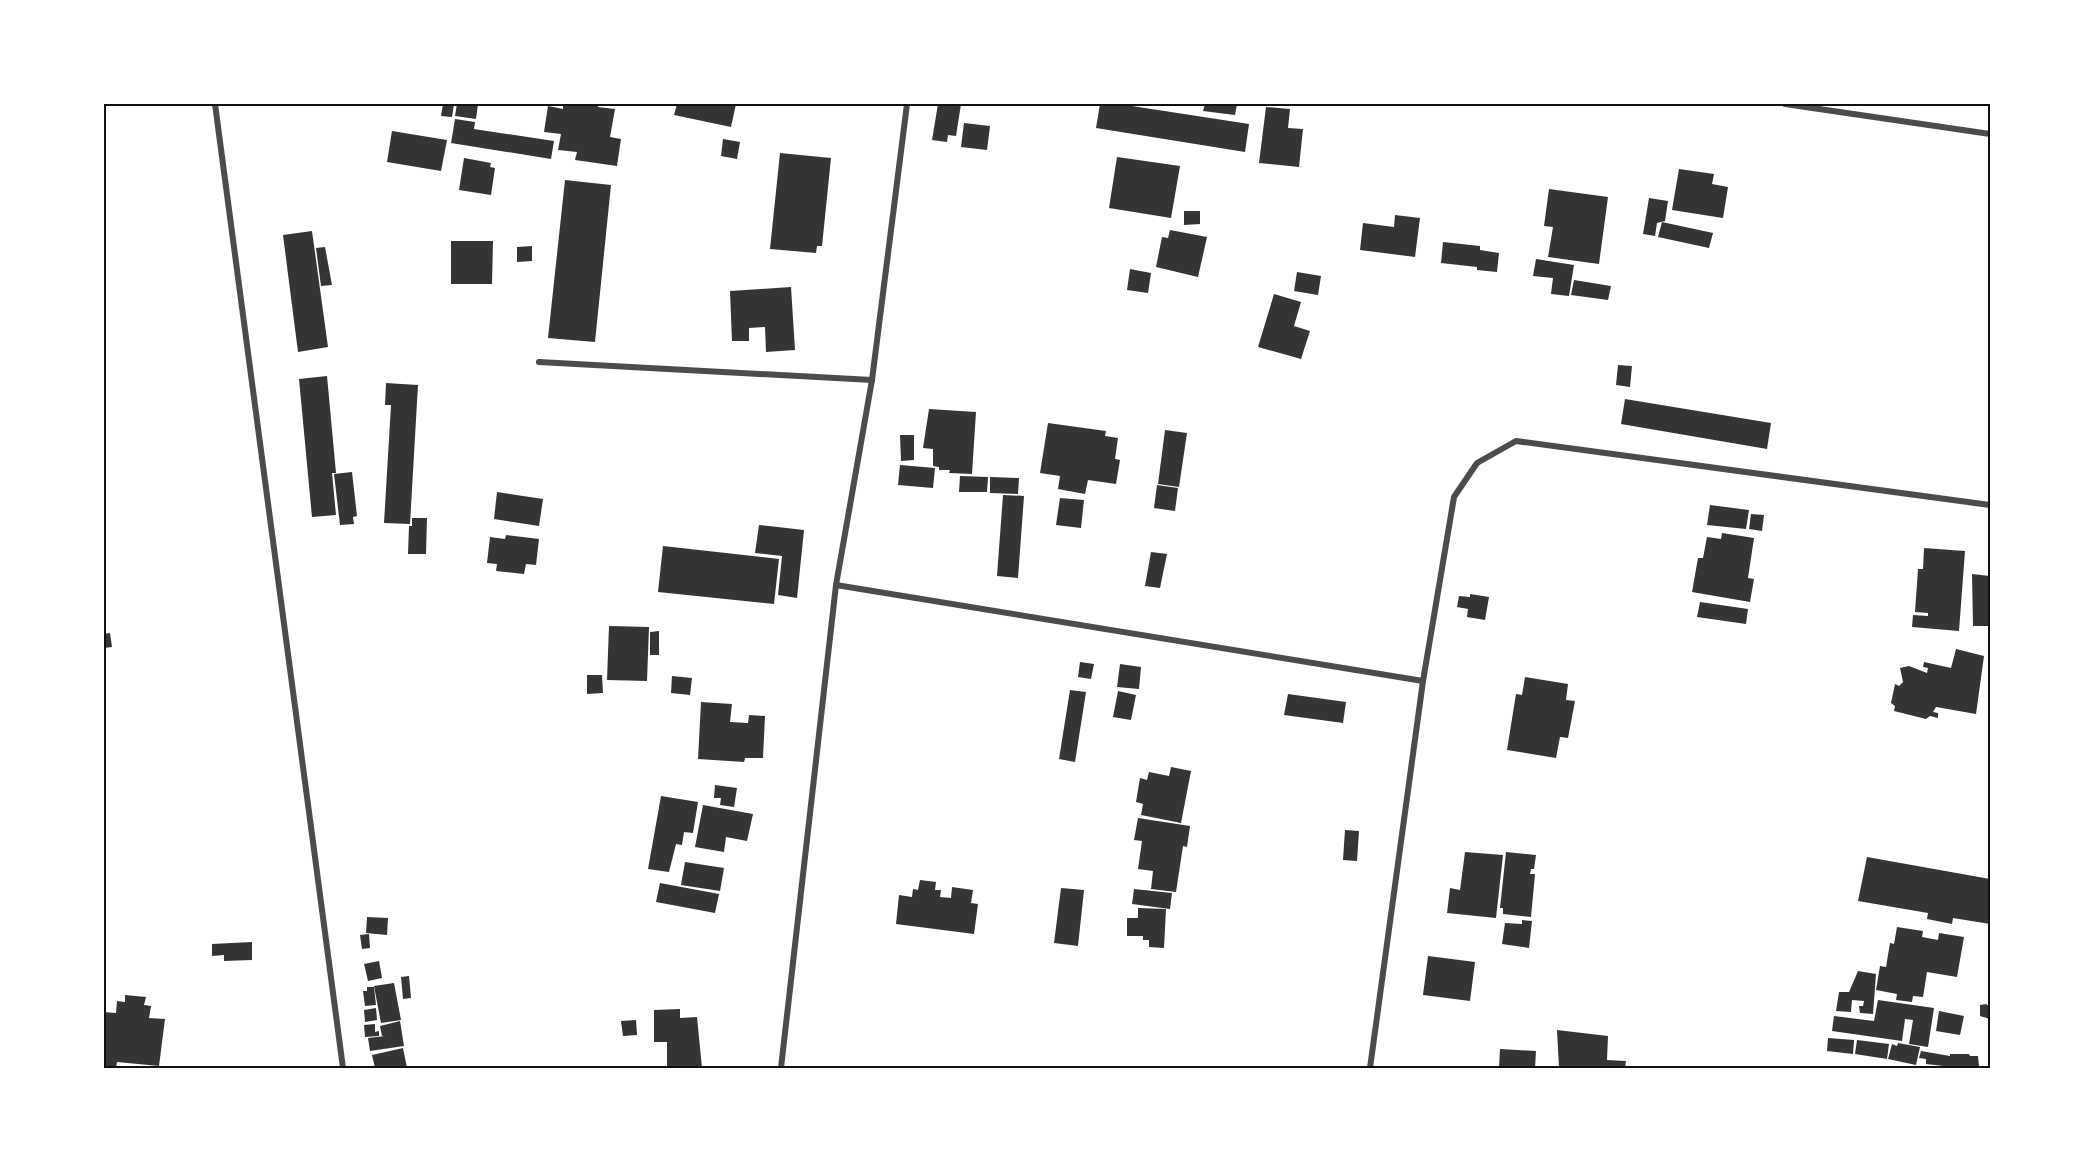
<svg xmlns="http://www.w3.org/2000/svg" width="2094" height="1172" font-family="'PT Sans Narrow',sans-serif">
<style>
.building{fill:#353535}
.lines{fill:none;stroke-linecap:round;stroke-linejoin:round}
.minor{stroke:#4c4c4c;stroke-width:6}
.neatline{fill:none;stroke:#111;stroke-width:2}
</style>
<rect width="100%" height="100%" fill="#fff"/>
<!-- building -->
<g class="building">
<polygon points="443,104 454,104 452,117 441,116"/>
<polygon points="457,104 478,104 476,119 455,116"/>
<polygon points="563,104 598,104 598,107 615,109 610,137 621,139 617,166 575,160 577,152 558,150 561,134 544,132 548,106 563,109"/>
<polygon points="677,104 736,104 731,127 674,115"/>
<polygon points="938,104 961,104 956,136 948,135 947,142 932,140"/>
<polygon points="1100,104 1119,104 1249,124 1245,152 1096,128"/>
<polygon points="1205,104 1237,104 1235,115 1203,111"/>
<polygon points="1266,107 1290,109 1288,128 1303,129 1299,167 1259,163"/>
<polygon points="455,119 475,122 474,129 554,141 551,159 451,143"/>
<polygon points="964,123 990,126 987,150 961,147"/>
<polygon points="392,131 447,140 441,171 387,162"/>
<polygon points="723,139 740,142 737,159 721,156"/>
<polygon points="780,153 831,158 822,246 817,246 816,253 770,249"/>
<polygon points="1117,157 1180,166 1171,218 1109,208"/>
<polygon points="464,158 491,163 490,167 495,168 491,195 459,190"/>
<polygon points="1679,169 1714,174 1712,184 1728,187 1723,218 1672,210"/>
<polygon points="565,180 611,185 595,342 548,338"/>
<polygon points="1549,189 1608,197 1599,264 1548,257 1553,227 1544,226"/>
<polygon points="1649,198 1668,201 1665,221 1657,223 1655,236 1643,234"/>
<polygon points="1184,211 1200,211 1200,224 1184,225"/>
<polygon points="1395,215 1420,218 1415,257 1360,250 1363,223 1394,227"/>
<polygon points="1662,222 1713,233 1709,248 1658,237"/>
<polygon points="1170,230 1207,237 1198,277 1156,267 1162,237 1168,238"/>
<polygon points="312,231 328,347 298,352 283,235"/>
<polygon points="451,241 493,241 492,284 451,284"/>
<polygon points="1443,242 1480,246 1480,250 1499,253 1497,272 1477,270 1477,267 1441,263"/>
<polygon points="532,246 532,261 517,262 517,247"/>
<polygon points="325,247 332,285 321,286 316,248"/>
<polygon points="1536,259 1574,265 1569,296 1551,294 1553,278 1533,276"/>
<polygon points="1130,269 1151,273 1148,293 1127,290"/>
<polygon points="1297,272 1321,276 1318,295 1294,291"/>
<polygon points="1574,280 1611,286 1608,300 1571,295"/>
<polygon points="791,287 795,350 766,352 765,327 749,328 749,341 732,341 730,291"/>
<polygon points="1274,294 1301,302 1294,326 1310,331 1301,359 1258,347"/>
<polygon points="1618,365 1632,366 1630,387 1616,385"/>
<polygon points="327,376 336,473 332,473 336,515 312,517 299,379"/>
<polygon points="386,383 418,385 410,524 384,523 391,405 385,405"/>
<polygon points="1625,399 1771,423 1767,449 1621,424"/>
<polygon points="929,409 976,412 972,474 949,473 950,470 939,470 939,467 933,466 933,449 923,448"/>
<polygon points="1048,423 1106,431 1105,436 1118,438 1115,459 1120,460 1116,484 1088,480 1085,494 1058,489 1060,476 1040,473"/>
<polygon points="1165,430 1187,433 1179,487 1158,484"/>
<polygon points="900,435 914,435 914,460 901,461"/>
<polygon points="900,465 935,468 933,488 898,485"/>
<polygon points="352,472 357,516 353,517 354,524 340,525 334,474"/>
<polygon points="960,476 988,477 987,492 959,492"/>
<polygon points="990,477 1019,478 1018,494 990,493"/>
<polygon points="1157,485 1178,488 1175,511 1154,508"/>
<polygon points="497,492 543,499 539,526 494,519"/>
<polygon points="1003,495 1024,496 1018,578 997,576"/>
<polygon points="1060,498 1084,500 1081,528 1056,525"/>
<polygon points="1710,505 1749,510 1746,529 1707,525"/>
<polygon points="1751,514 1764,515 1762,531 1749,529"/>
<polygon points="412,518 427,518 426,554 408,554 409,526 412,526"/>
<polygon points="759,525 804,530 797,598 778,595 782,556 755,553"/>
<polygon points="1722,533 1754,538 1748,578 1754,579 1750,602 1692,592 1698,558 1703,558 1707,537 1721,539"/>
<polygon points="506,535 539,539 536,565 526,564 524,574 496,571 497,564 487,563 490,537 505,539"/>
<polygon points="663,546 779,559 774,604 658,592"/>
<polygon points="1924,548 1965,551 1959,631 1912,627 1913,615 1928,616 1928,613 1915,612 1918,569 1923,569"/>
<polygon points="1151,552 1167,554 1160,588 1145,586"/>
<polygon points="1972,574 1990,576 1990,626 1973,626"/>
<polygon points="1470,594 1489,597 1485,620 1467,617 1468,609 1457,607 1459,596 1470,597"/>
<polygon points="1700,602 1748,609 1746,624 1697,617"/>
<polygon points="609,626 649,627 647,681 607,680"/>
<polygon points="659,631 659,655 650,655 650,632"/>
<polygon points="110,633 112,647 104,648 104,634"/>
<polygon points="1956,649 1984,656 1976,714 1936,707 1933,712 1938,713 1938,718 1930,716 1926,719 1894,711 1895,706 1891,703 1895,684 1899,686 1903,682 1900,668 1909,666 1927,673 1928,668 1923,667 1924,662 1951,668"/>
<polygon points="1080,662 1094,664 1091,679 1078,677"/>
<polygon points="1120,664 1141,667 1139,689 1117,687"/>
<polygon points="587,675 602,675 603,693 587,694"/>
<polygon points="672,676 692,678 690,695 671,693"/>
<polygon points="1525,677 1568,684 1566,700 1575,701 1568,738 1560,737 1556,758 1507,750 1516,694 1522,695"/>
<polygon points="1070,690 1086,692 1075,762 1059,759"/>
<polygon points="1118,691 1136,695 1131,720 1113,717"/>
<polygon points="1288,694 1346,702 1343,723 1284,715"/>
<polygon points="701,702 732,704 730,722 748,723 749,715 765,716 763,758 745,758 744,762 698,759"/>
<polygon points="1171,767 1191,771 1181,823 1141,815 1143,804 1136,802 1140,778 1147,780 1149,772 1169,776"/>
<polygon points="715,785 737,788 734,807 720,805 721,798 714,798"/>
<polygon points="661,796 698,802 693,833 684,832 682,845 676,844 669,872 648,869"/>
<polygon points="703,805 753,814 747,841 726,837 724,852 695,847"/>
<polygon points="1138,818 1190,826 1187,847 1183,846 1176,892 1151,889 1153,871 1138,869 1142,841 1134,840"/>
<polygon points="1345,830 1359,831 1357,861 1343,860"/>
<polygon points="1465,852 1503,855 1496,918 1447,913 1450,888 1460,890"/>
<polygon points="1506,852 1536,855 1534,869 1531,869 1530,874 1535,874 1531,917 1503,914 1503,908 1500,908"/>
<polygon points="1867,857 1990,879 1990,924 1953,918 1952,924 1927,919 1928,913 1858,901"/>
<polygon points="685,862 724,868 720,891 681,885"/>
<polygon points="920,880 936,882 935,890 941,890 940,897 951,898 952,887 973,890 971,903 978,904 974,934 896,924 899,895 912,897 913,889 918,890"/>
<polygon points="660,883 719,894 715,913 656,902"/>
<polygon points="1061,888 1084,890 1078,946 1054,943"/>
<polygon points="1134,889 1172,893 1170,909 1132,904"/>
<polygon points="1138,908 1166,909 1164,948 1149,947 1149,940 1143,940 1143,936 1127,936 1127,918 1138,918"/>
<polygon points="367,917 388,918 387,935 366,933"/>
<polygon points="1522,920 1532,921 1529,948 1502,944 1505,923 1522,924"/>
<polygon points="1897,927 1923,931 1922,937 1938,940 1939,933 1964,937 1957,977 1927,972 1923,997 1913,996 1912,1002 1896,1000 1897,994 1876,990 1880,966 1886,967 1890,943 1894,944"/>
<polygon points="369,934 370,948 362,949 360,935"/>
<polygon points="252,942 252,960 224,961 224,955 212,956 212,944"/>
<polygon points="1428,956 1475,962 1470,1001 1423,995"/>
<polygon points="379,961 382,978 368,981 364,964"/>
<polygon points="1858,971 1876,974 1873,1014 1860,1013 1859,1006 1863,1006 1864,1001 1852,1000 1851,1012 1836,1011 1839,992 1849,992"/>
<polygon points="409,976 411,998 403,999 401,977"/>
<polygon points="394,983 401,1020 381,1023 374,986"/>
<polygon points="367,987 374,987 376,1005 365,1006 363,991 367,991"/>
<polygon points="125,995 146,997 144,1005 151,1006 149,1018 165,1019 159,1066 117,1062 116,1068 104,1068 104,1012 116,1013 117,1001 125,1002"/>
<polygon points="1878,1000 1934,1008 1928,1047 1909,1044 1913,1020 1905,1019 1902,1041 1832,1031 1834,1016 1874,1021"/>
<polygon points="1986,1004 1990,1007 1990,1019 1980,1016 1980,1005"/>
<polygon points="376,1008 377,1020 365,1022 364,1010"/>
<polygon points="680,1009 680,1018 697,1017 702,1068 667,1068 667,1042 654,1042 654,1010"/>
<polygon points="1939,1011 1964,1016 1960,1035 1936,1031"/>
<polygon points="636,1020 637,1035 623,1036 621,1021"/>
<polygon points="400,1021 404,1046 370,1051 368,1038 385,1036 382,1036 380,1026"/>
<polygon points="375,1024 375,1032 379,1031 379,1036 365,1037 364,1025"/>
<polygon points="1557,1030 1608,1036 1607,1060 1626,1061 1625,1068 1559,1068"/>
<polygon points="1828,1038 1854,1040 1853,1054 1827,1051"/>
<polygon points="1857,1040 1889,1044 1887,1059 1855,1054"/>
<polygon points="1898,1043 1920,1047 1916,1065 1888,1059 1892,1044 1897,1046"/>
<polygon points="403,1048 407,1068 375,1068 372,1055"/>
<polygon points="1500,1049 1536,1051 1535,1068 1499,1068"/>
<polygon points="1921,1051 1950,1056 1950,1054 1969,1054 1970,1056 1978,1056 1979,1066 1961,1068 1926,1064 1926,1059 1919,1058"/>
</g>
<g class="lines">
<!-- minor -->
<g class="minor">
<polyline points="215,104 343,1068"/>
<polyline points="1785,104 1990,134"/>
<polyline points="539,362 872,380"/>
<polyline points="836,585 1423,681"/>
<polyline points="781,1068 836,585 872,380 907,104"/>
<polyline points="1370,1068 1423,681 1454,497 1477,463 1516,441 1990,505"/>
</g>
</g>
<!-- border -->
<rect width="2094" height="1172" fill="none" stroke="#ffffff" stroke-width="210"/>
<rect x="105" y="105" width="1884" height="962" class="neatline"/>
</svg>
